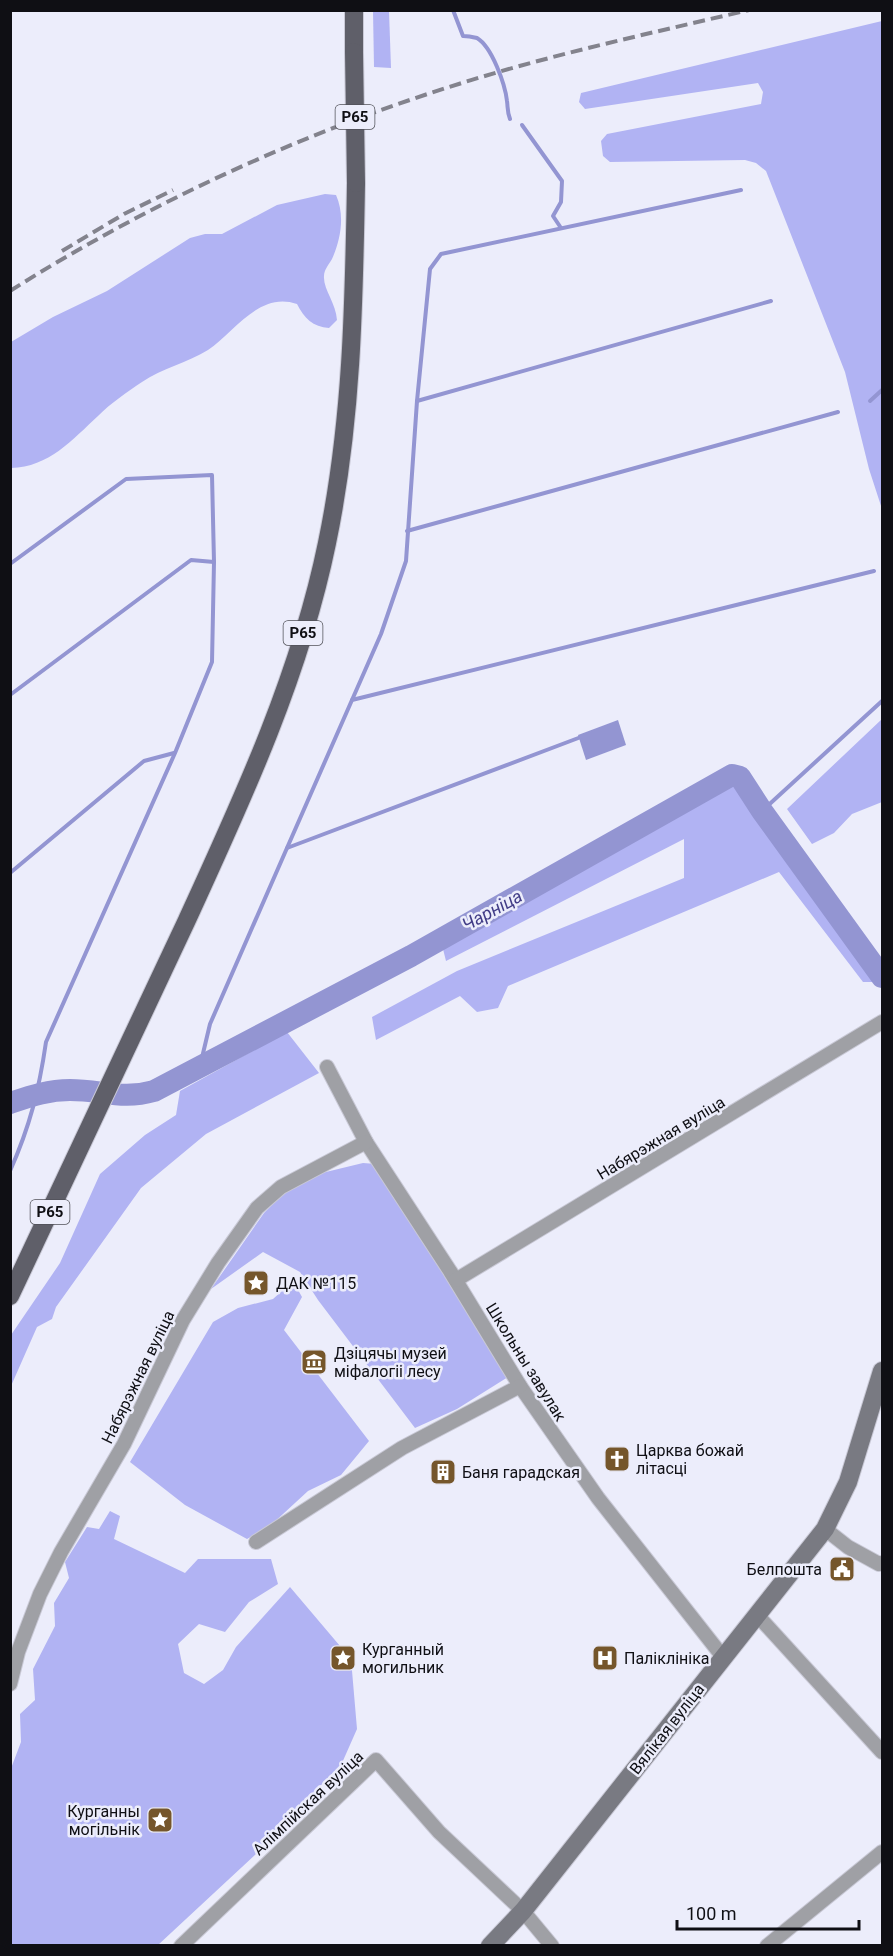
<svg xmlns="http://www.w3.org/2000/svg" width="893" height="1956" font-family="Roboto,sans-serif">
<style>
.forest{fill:#b1b3f3}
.water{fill:#9395d2}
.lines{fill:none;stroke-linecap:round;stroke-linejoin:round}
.stream{stroke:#9395d2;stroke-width:4}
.river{stroke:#9395d2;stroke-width:22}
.minor-casing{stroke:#c9c9d6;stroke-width:16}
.secondary-casing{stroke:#c9c9d6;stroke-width:20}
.primary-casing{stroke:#c9c9d6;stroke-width:20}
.minor{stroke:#9fa0a5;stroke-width:14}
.secondary{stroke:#797a82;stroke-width:18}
.primary{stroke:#5f5f69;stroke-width:18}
.rail{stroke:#83838d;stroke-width:4;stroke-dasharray:12 6;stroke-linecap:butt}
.primary-bridge-casing{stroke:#c9c9d6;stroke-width:20;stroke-linecap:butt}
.primary-bridge{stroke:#5f5f69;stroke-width:18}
.labels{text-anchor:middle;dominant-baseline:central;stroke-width:5;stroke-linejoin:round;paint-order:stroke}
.shield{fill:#ecedfb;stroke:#515259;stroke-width:1.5}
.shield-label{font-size:15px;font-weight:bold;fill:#0f0f14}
.street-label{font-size:16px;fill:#0f0f14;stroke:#ecedfb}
.poi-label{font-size:16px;fill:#0f0f14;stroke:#ecedfb;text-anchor:start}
.water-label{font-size:18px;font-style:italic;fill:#413c86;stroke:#ecedfb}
</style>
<rect width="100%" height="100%" fill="#ecedfb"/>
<!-- forest -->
<g class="forest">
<polygon points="373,11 389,11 391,68 374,67"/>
<polygon points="882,21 882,509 869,469 845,372 766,171 756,163 745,160 610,162 603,156 601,141 607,134 761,104 763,92 758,83 585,109 579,102 581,93"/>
<path d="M325,194L336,195C345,215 341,239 332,259C329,264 324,270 324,276C323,289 336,303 337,320L329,328C313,327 304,318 297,304C259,291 235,332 208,350C187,363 162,368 142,382C127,392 111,403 98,416C72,440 49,467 11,468V342L53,317L107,291L190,238L205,234H222L277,205Z"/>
<polygon points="882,719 882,802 852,814 834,833 812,844 787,809"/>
<polygon points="735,784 791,869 877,982 863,982 779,872 508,986 498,1008 477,1012 460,996 376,1040 372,1017 457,971 684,878 684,839 446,961 442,945"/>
<polygon points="287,1032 319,1073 206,1134 141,1188 56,1307 52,1319 37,1327 11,1386 11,1335 60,1263 100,1174 145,1135 176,1115 180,1091"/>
<polygon points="363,1163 376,1164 508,1377 457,1409 415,1428 318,1300 300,1272 263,1252 211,1289 264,1213 297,1179"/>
<polygon points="293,1281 302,1297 284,1330 369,1441 341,1475 308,1491 270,1526 247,1539 185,1505 130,1462 213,1322 238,1308 273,1299"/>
<polygon points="110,1511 120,1516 114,1539 185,1573 198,1559 271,1559 278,1584 249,1602 225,1632 199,1624 178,1644 184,1673 204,1684 223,1670 236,1647 290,1587 351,1659 357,1729 342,1763 256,1854 158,1945 11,1945 10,1771 21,1742 20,1714 35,1700 33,1669 55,1626 54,1603 69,1578 65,1562 87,1527 99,1529"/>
</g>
<!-- water -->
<polygon class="water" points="618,720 626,745 586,760 578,735"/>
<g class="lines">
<!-- stream -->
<g class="stream">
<path d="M453,10L463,36C467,36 473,37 477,38C492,47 505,84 507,101C508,108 507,111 510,119"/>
<polyline points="522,125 562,181 561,202 553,216 561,228"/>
<polyline points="417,401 771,301"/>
<polyline points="870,401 882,390"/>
<polyline points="407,531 838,412"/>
<path d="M10,564L126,479L212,475L214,562L212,662L175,753L46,1042C39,1090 30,1126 10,1171"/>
<polyline points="10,695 191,560 214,562"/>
<polyline points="352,700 381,634 406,561 417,401 430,269 441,254 741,190"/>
<polyline points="762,811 882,701"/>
<polyline points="287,848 352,700 874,571"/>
<polyline points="10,873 144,761 174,753"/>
<polyline points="200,1066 210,1024 287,848 581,737"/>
</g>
<!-- river -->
<path class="river" d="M10,1103C31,1096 48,1090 70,1090C102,1090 122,1100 154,1091L411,956L732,775L740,777L762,811L882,977"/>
<!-- minor casing -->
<g class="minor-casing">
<g id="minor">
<polyline points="327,1067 366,1142 450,1271 520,1386 598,1498 723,1657"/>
<polyline points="456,1280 882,1022"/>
<polyline points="825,1529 848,1547 879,1564 882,1563"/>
<polyline points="256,1542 402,1448 520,1386"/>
<polyline points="757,1615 882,1752"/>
<polyline points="10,1684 18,1652 40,1594 61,1552 124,1444 183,1320 218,1263 257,1208 281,1187 366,1142"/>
<polyline points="181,1946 376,1760 439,1832 523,1911 552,1946"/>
<polyline points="767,1946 882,1852"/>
</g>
</g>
<!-- secondary casing -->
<g class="secondary-casing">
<polyline id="secondary" points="490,1946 523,1911 825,1529 848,1482 882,1371"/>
</g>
<!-- primary casing -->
<g class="primary-casing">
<g id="primary">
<polyline points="354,10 354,52"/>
<path d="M10,1296C69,1171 129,1046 187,920C243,798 300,675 327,543C352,423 354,304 356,183"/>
</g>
</g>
<!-- minor -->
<use href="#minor" class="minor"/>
<!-- secondary -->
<use href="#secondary" class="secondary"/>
<!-- primary -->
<use href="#primary" class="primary"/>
<!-- rail -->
<g class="rail">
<polyline points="62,251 124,214 173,190"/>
<path d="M10,291C146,205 293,137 446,88C545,56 647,34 749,10"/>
</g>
<!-- primary-bridge casing -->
<g class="primary-bridge-casing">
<polyline id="primary-bridge" points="354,52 356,183"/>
</g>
<!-- primary-bridge -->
<use href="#primary-bridge" class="primary-bridge"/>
</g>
<!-- icons -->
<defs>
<g id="sight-square" transform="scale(1.35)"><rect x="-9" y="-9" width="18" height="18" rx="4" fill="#75562b" stroke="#ecedfb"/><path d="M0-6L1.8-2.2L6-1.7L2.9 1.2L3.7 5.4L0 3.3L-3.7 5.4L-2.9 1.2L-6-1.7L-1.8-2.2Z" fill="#fff"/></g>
<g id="museum-square" transform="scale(1.35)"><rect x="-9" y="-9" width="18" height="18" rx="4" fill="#75562b" stroke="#ecedfb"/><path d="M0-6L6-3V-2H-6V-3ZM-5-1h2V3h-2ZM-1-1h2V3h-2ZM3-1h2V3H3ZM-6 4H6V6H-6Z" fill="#fff"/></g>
<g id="church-square" transform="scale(1.35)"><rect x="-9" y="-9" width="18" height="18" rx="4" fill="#75562b" stroke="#ecedfb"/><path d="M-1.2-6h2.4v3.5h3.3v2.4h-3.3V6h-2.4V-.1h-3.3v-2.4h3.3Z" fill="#fff"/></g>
<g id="building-square" transform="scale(1.35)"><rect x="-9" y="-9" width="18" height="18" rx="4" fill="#75562b" stroke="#ecedfb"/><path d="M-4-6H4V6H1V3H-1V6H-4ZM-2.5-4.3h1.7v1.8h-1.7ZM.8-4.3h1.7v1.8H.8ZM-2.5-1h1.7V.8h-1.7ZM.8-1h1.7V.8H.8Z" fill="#fff"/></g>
<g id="civic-square" transform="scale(1.35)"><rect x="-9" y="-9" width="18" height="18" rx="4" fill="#75562b" stroke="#ecedfb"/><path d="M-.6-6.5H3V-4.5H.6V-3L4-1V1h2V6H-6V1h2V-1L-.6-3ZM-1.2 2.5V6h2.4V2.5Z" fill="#fff"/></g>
<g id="hospital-square" transform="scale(1.35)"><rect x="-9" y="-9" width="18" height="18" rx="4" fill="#75562b" stroke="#ecedfb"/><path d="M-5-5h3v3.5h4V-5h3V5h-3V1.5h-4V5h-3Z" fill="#fff"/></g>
</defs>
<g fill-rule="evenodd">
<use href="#sight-square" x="256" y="1283"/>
<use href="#museum-square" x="314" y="1362"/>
<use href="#church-square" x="617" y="1459"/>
<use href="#building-square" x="443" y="1472"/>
<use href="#civic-square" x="842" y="1569"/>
<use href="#sight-square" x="343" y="1658"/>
<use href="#hospital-square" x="605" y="1658"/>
<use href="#sight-square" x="160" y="1820"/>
</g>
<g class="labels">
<!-- shield labels -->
<g class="shield">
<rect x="335.5" y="105" width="39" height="24" rx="4.5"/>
<rect x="283.5" y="621" width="39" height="24" rx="4.5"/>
<rect x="30.5" y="1200" width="39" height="24" rx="4.5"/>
</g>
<g class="shield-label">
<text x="355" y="117">Р65</text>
<text x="303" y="633">Р65</text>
<text x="50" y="1212">Р65</text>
</g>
<!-- street labels -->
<g class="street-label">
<text transform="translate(661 1138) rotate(-31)">Набярэжная вуліца</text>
<text transform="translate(526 1362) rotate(58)">Школьны завулак</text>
<text transform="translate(138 1377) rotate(-64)">Набярэжная вуліца</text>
<text transform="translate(667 1729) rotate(-52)">Вялікая вуліца</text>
<text transform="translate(308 1803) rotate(-43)">Алімпійская вуліца</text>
</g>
<!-- poi labels -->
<g class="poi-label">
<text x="276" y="1283">ДАК №115</text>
<text x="334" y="1353">Дзіцячы музей<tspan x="334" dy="18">міфалогіі лесу</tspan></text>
<text x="636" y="1450">Царква божай<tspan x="636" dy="18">літасці</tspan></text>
<text x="462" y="1472">Баня гарадская</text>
<text x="822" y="1569" text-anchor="end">Белпошта</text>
<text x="362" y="1649">Курганный<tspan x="362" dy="18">могильник</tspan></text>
<text x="624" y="1658">Паліклініка</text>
<text x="140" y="1811" text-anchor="end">Курганны<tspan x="140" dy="18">могільнік</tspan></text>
</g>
<!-- water labels -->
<g class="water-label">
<text transform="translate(492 910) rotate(-29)">Чарніца</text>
</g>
</g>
<!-- border -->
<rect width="893" height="1956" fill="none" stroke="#0f0f14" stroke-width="24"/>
<!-- scale -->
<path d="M677 1920v9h182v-9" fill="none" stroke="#0f0f14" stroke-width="3"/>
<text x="686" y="1920" font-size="18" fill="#0f0f14" stroke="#ecedfb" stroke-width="4.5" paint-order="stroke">100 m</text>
</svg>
